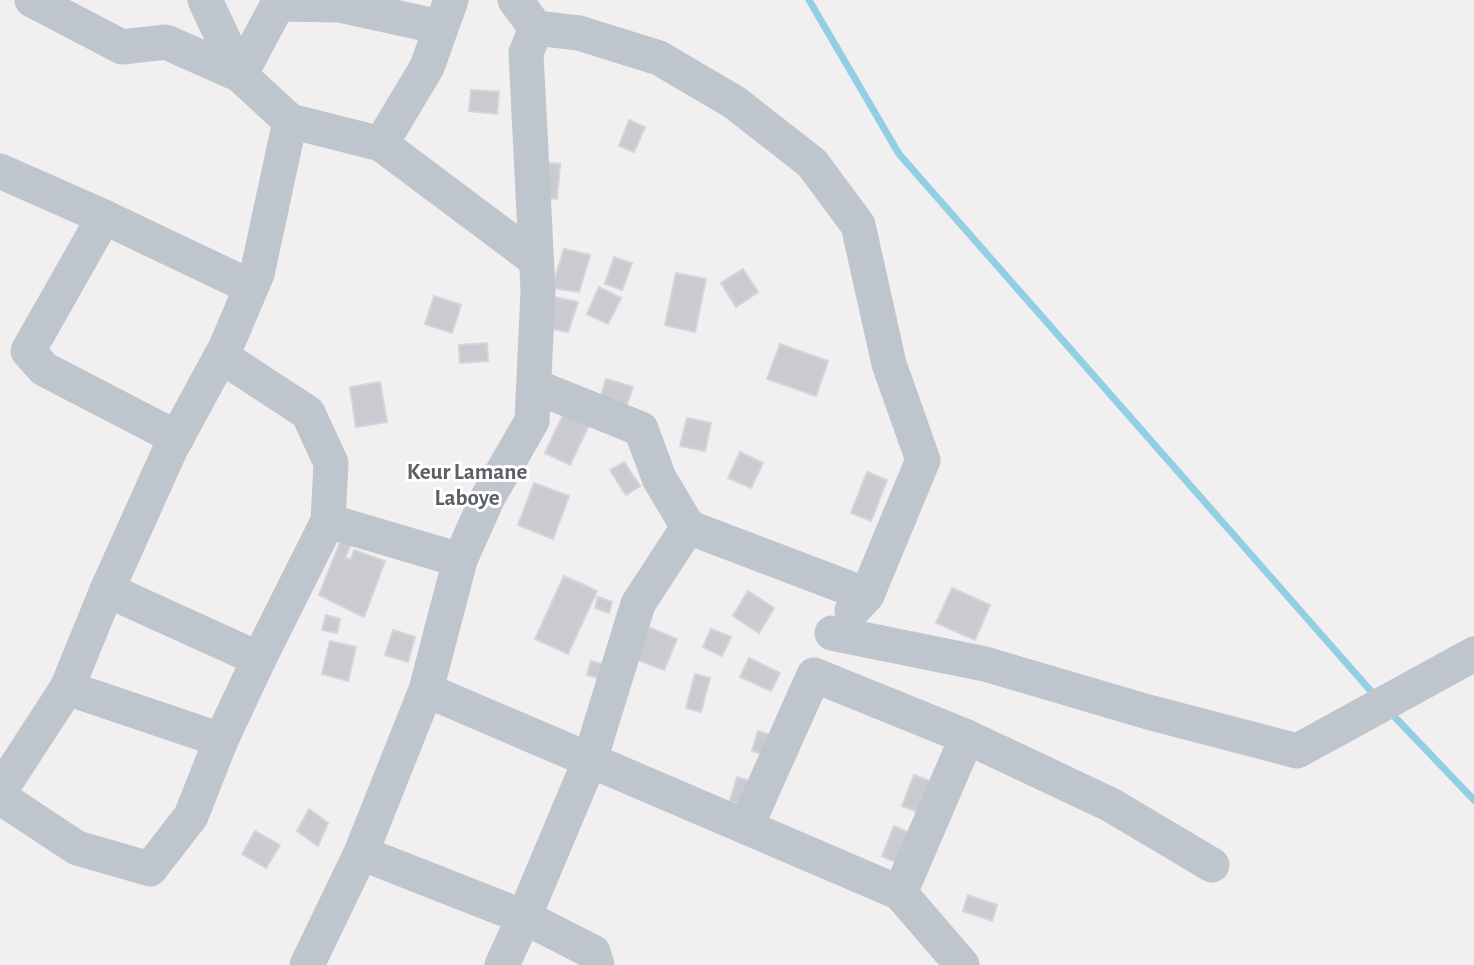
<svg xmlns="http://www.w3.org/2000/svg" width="1474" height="965" font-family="'Alegreya Sans',sans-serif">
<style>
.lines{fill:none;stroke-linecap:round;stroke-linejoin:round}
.stream{stroke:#92cee4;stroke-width:7}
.building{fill:#c9cbd1;stroke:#d3d5da;stroke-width:2}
.minor{stroke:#bfc5cd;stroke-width:35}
.labels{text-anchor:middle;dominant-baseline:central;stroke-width:6;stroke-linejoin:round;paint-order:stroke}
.quarter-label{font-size:23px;font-weight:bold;fill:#5c5f63;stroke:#fff}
</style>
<rect width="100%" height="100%" fill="#f1efef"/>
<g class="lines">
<!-- stream -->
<g class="stream">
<polyline points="809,0 899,154 1377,698"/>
<polyline points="1390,712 1474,800"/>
</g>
</g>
<!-- building -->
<g class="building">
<polygon points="471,90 499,92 497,114 469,111"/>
<polygon points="629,120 645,127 634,152 619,146"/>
<polygon points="540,162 560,164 557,199 537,197"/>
<polygon points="564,249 590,255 579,292 552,288"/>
<polygon points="614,257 632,263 622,290 605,284"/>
<polygon points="743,269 758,292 736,307 721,283"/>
<polygon points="676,273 706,279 695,332 665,325"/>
<polygon points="599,287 621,298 608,324 587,314"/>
<polygon points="434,296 461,305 452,333 425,324"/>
<polygon points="549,296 578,302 568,332 542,327"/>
<polygon points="487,343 488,361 460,363 459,345"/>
<polygon points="780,344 828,361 816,396 767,379"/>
<polygon points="606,379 633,387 625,410 599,402"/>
<polygon points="380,382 387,422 356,427 350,387"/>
<polygon points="564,413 589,425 570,465 545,453"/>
<polygon points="687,418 711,423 705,451 680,446"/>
<polygon points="740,452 763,463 751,488 728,478"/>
<polygon points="624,462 640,486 626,495 610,470"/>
<polygon points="867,472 887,480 871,521 851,513"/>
<polygon points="534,483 569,496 553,539 518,525"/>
<polygon points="341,540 351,544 345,558 351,559 354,550 385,561 364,617 319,595"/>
<polygon points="564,576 597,591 568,654 535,639"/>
<polygon points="952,588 990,605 975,640 936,623"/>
<polygon points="748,591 774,608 759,633 733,616"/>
<polygon points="598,597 612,602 609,613 595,608"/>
<polygon points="326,615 340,619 337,633 322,630"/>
<polygon points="648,627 677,639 664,670 635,659"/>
<polygon points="711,629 731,637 722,656 703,647"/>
<polygon points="393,630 415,637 408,662 385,655"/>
<polygon points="330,641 356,647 348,681 322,674"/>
<polygon points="749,658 780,673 771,691 740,677"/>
<polygon points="591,661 609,666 605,680 587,675"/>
<polygon points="695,674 710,678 701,712 686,708"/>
<polygon points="758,731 773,736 767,756 752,751"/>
<polygon points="914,775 935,783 923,814 902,806"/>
<polygon points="737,777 760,784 745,806 730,801"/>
<polygon points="309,809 328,823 318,846 297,831"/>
<polygon points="894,826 915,835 902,865 882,856"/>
<polygon points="255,831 280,845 266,868 242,854"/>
<polygon points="968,895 997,905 992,921 963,911"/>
</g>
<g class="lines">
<!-- minor -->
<g class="minor">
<polyline points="32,0 122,47 166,42 240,75 205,0"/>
<polyline points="451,0 427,67 381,144 536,260"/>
<polyline points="536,28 579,33 659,58 734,102 812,163 858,225 889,364 923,460 867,595"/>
<polyline points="381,144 290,121 240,75 278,4 339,5 440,27"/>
<polyline points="0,171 104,217 251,287"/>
<polyline points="104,217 28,351 44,369 177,438"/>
<polyline points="221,356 308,413 331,463 328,521 259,659 107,590 170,450 221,356 225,349 257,274 290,121"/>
<polyline points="328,521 460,560 488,497 532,421 538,291 526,53 536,28 515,0"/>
<polyline points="688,527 867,595 852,611"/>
<polyline points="460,560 426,690 900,893 967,737 814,675 746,827"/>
<polyline points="107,590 67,688 221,740 259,659"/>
<polyline points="832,633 985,664 1148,712 1297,751 1474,654"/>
<polyline points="967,737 1111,805 1212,865"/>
<polyline points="0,791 67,688"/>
<polyline points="0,797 77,848 150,869 191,816 221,740"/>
<polyline points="361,853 524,917 590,760 638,604 688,527 659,478 641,429 534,386"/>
<polyline points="900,893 962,965"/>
<polyline points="307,965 361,853 426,690"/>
<polyline points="502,965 524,917 593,952 597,965"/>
</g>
</g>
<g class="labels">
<!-- quarter labels -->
<g class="quarter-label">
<text x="467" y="472">Keur Lamane<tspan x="467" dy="26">Laboye</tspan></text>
</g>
</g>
</svg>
